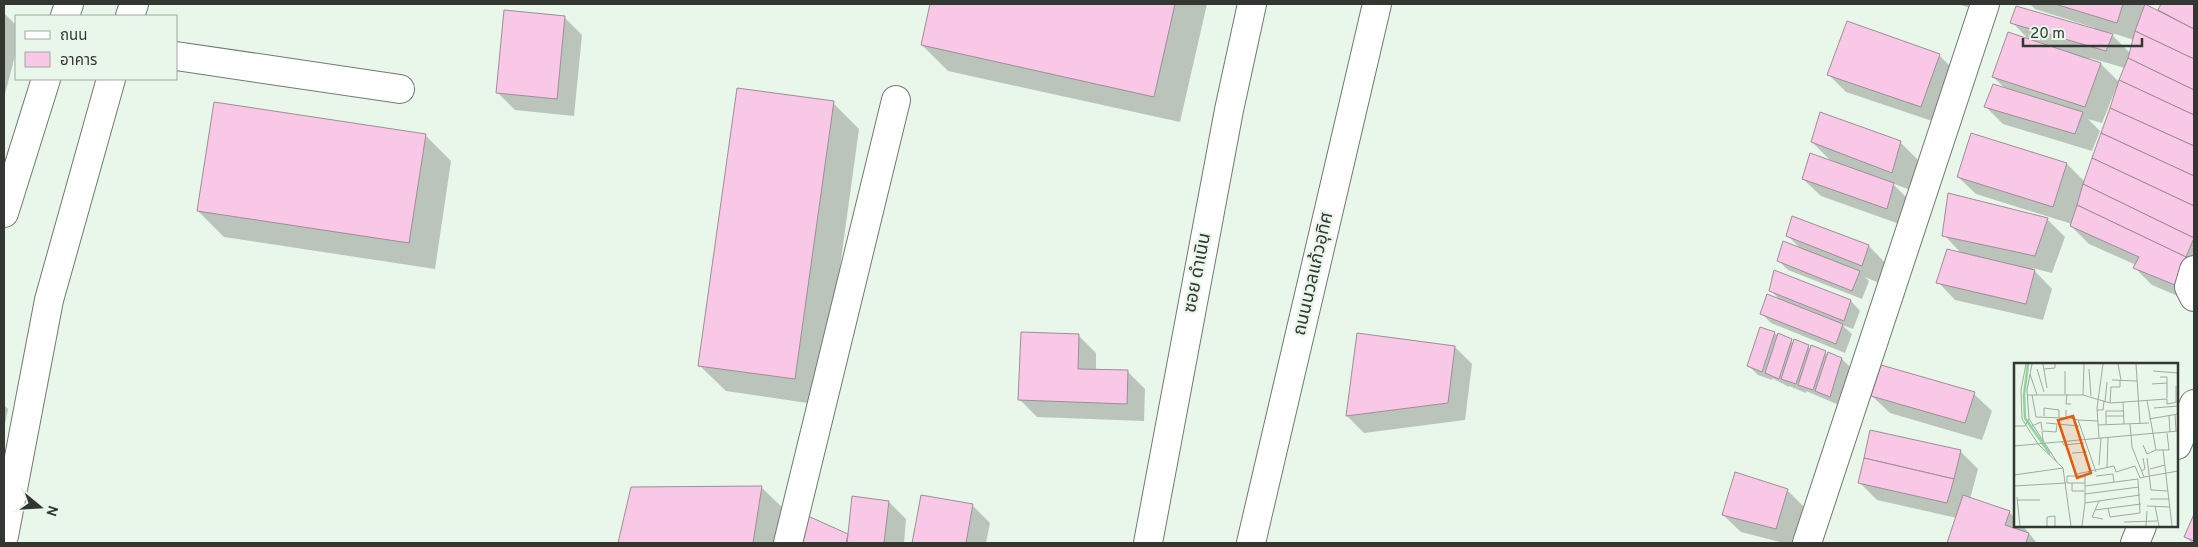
<svg xmlns="http://www.w3.org/2000/svg" width="2198" height="547" font-family="Overpass,'Noto Sans Thai',sans-serif">
<style>
.shadow{fill:#0003;fill-rule:evenodd}
.building{fill:#f9c8e6;stroke:#9d8e97}
.lines{fill:none;stroke-linecap:round;stroke-linejoin:round}
.minor-casing{stroke:#6f7b70;stroke-width:30}
.tertiary-casing{stroke:#6f7b70;stroke-width:30}
.minor{stroke:#fff;stroke-width:28}
.tertiary{stroke:#fff;stroke-width:28}
.labels{text-anchor:middle;dominant-baseline:central;stroke-width:4.5;stroke-linejoin:round;paint-order:stroke}
.street-label{font-size:18px;fill:#323732;stroke:#e9f6ea}
.inset-river{fill:none;stroke:#8ed698;stroke-width:2.5}
.inset-road{fill:none;stroke:#a0aaa0;stroke-width:1}
.view{fill:#e8590c;fill-opacity:0.15;stroke:#e8590c;stroke-width:2.5}
.inset-edge{fill:none;stroke:#323732;stroke-width:2.5}
</style>
<rect width="100%" height="100%" fill="#e9f6ea"/>
<!-- shadow -->
<g class="shadow">
<polygon points="932,4 1207,4 1180,122 948,71 922,45"/>
<polygon points="1957,4 1969,4 1968,7"/>
<path d="M2030,4H2147L2146,6L2158,12L2163,4H2194V297L2192,302L2152,285L2135,268L2136,265L2089,244L2071,226L2072,224L1976,194L1958,177L1972,135L2067,164L2086,183L2118,89L2116,88L2102,123L2088,119L2100,131L2092,151L2003,124L1986,107L2006,89L1993,77L2030,41L2012,22L2094,30L2095,28L2035,9ZM2109,32L2134,40L2130,53ZM2090,58L2125,68L2120,83L2101,64L2089,60Z"/>
<polygon points="4,13 16,25 16,52 4,98"/>
<polygon points="564,17 582,35 574,116 515,110 497,92"/>
<polygon points="1939,55 1957,73 1938,123 1846,92 1828,74"/>
<polygon points="833,103 859,129 821,405 726,391 699,365"/>
<polygon points="425,135 451,161 435,269 224,237 198,211"/>
<polygon points="1812,142 1900,142 1918,160 1910,190 1892,183 1911,202 1905,226 1821,196 1803,179 1833,163"/>
<polygon points="1793,218 1869,246 1886,264 1879,283 1865,277 1869,281 1862,299 1788,270 1779,261 1801,249 1788,236"/>
<polygon points="2047,219 2065,237 2052,273 2032,268 2052,289 2043,320 1955,300 1938,282 1962,254 1944,235"/>
<polygon points="1775,272 1851,301 1860,311 1853,329 1842,325 1852,334 1845,353 1771,323 1762,314 1781,301 1770,290"/>
<polygon points="1774,333 1794,343 1842,359 1851,368 1839,405 1806,391 1806,393 1789,386 1789,387 1772,378 1772,380 1758,375 1749,366"/>
<polygon points="1079,336 1096,353 1096,370 1128,372 1145,389 1144,421 1037,417 1020,400"/>
<polygon points="1455,347 1472,364 1465,420 1364,433 1347,416"/>
<polygon points="1974,394 1992,411 1982,440 1890,413 1872,396"/>
<polygon points="4,405 8,409 4,429"/>
<polygon points="1871,431 1961,452 1978,469 1970,499 2009,512 2016,519 2016,526 2023,526 2037,543 1949,543 1957,518 1877,500 1859,482"/>
<polygon points="632,488 762,488 785,510 779,543 619,543"/>
<polygon points="1787,490 1805,508 1794,543 1784,543 1741,532 1723,515"/>
<polygon points="922,496 972,505 990,523 986,543 914,543"/>
<polygon points="889,502 906,519 904,543 802,543 808,517 849,536"/>
<polygon points="2194,517 2194,543 2192,543 2185,536"/>
</g>
<!-- building -->
<g class="building">
<polygon points="930,4 1175,4 1154,97 921,45"/>
<polygon points="2055,4 2123,4 2117,23"/>
<polygon points="2145,4 2194,29 2194,59 2135,31"/>
<polygon points="2161,4 2194,4 2194,29 2158,10"/>
<polygon points="2016,6 2113,34 2106,51 2010,23"/>
<polygon points="504,10 565,16 557,99 496,93"/>
<polygon points="1847,21 1940,54 1921,107 1827,75"/>
<polygon points="2135,31 2194,59 2194,90 2128,58"/>
<polygon points="2008,32 2101,63 2085,107 1992,77"/>
<polygon points="2128,58 2194,90 2194,115 2119,80"/>
<polygon points="2119,80 2194,115 2194,146 2110,108"/>
<polygon points="1993,84 2083,112 2075,134 1984,107"/>
<polygon points="737,88 834,101 795,379 698,366"/>
<polygon points="214,102 426,134 409,243 197,211"/>
<polygon points="2110,108 2194,146 2194,176 2101,133"/>
<polygon points="1820,112 1901,141 1892,173 1811,142"/>
<polygon points="1971,133 2067,163 2053,207 1957,177"/>
<polygon points="2101,133 2194,176 2194,206 2092,158"/>
<polygon points="1810,153 1894,183 1887,209 1802,179"/>
<polygon points="2092,158 2194,206 2194,238 2083,184"/>
<polygon points="2083,184 2194,238 2186,257 2077,205"/>
<polygon points="1948,193 2048,218 2035,256 1942,236"/>
<polygon points="2077,205 2186,257 2175,285 2133,268 2139,257 2070,226"/>
<polygon points="1792,216 1869,245 1862,266 1786,236"/>
<polygon points="1783,241 1860,271 1852,291 1777,261"/>
<polygon points="1947,249 2035,270 2026,304 1936,283"/>
<polygon points="1774,270 1851,300 1844,321 1769,291"/>
<polygon points="1767,294 1843,324 1836,344 1760,314"/>
<polygon points="1760,327 1775,332 1762,372 1747,366"/>
<polygon points="1021,332 1079,334 1078,369 1128,370 1127,404 1018,400"/>
<polygon points="1357,333 1455,346 1448,403 1346,416"/>
<polygon points="1778,333 1792,339 1779,379 1765,373"/>
<polygon points="1794,339 1809,345 1796,384 1781,379"/>
<polygon points="1811,345 1826,351 1813,390 1798,385"/>
<polygon points="1828,352 1842,358 1830,397 1815,391"/>
<polygon points="1881,365 1975,392 1965,423 1871,396"/>
<polygon points="1870,430 1961,450 1954,479 1864,458"/>
<polygon points="1864,458 1954,479 1947,503 1858,483"/>
<polygon points="1735,472 1788,489 1776,529 1722,515"/>
<polygon points="762,486 753,543 618,543 631,487"/>
<polygon points="921,495 973,504 966,543 912,543"/>
<polygon points="1963,495 2010,511 2005,525 2029,533 2026,543 1947,543"/>
<polygon points="852,496 889,501 884,543 847,543"/>
<polygon points="2194,514 2194,541 2184,537"/>
<polygon points="808,516 848,534 846,543 801,543"/>
</g>
<g class="lines">
<!-- minor casing -->
<g class="minor-casing">
<g id="minor">
<polyline points="65,16 69,4"/>
<polyline points="130,16 134,4"/>
<polyline points="176,56 400,89"/>
<polyline points="4,213 46,79"/>
<polyline points="2194,270 2189,287 2194,297"/>
<polyline points="2177,445 2194,404"/>
<polyline points="4,536 49,300 111,79"/>
<polyline points="788,543 896,100"/>
<polyline points="1148,543 1229,110 1252,4"/>
<polyline points="1807,543 1985,4"/>
<polyline points="2135,543 2142,526"/>
</g>
</g>
<!-- tertiary casing -->
<g class="tertiary-casing">
<polyline id="tertiary" points="1251,543 1377,4"/>
</g>
<!-- minor -->
<use href="#minor" class="minor"/>
<!-- tertiary -->
<use href="#tertiary" class="tertiary"/>
</g>
<g class="labels">
<!-- street labels -->
<g class="street-label">
<text transform="translate(1198 273) rotate(-79)">ซอย ดำเนิน</text>
<text transform="translate(1314 274) rotate(-77)">ถนนนวลแก้วอุทิศ</text>
</g>
</g>
<!-- overview -->
<g transform="translate(2014 363)">
<rect width="164" height="164" fill="#e9f6ea"/>
<path class="inset-river" d="M14,1L10,32L11,55L36,91"/>
<path class="inset-road" d="M12,1L7,27L8,56L24,81L49,105L57,163M18,1L13,27L15,56L43,99M29,1L33,25M104,1L107,17M122,1L126,61M23,6L30,29M30,6L41,5V1M75,6L77,33M139,8L164,10M16,11L23,32M146,14H153V35M98,17L123,18M138,21L153,20M162,23V39M51,31V8M53,31L52,41H57M13,32H69L96,40L153,36V41L164,39M18,32L22,54L52,55V47M69,32L70,1M133,37L142,87H149L158,163M91,39L93,19M109,39L110,61M96,40L97,24H106V17M140,45L164,43M83,47H89L90,38M161,51L162,68M155,52L156,69M30,53V45L45,47V54M92,53H110M53,54L64,57L82,109M135,56L164,51M64,57L84,58M32,60L65,63M92,61V48H110M116,61L118,84L130,114M84,62L135,60M0,63H11L15,56M18,63L27,59L28,67M85,75L83,45L89,1M29,78L28,68L42,69L43,62M48,79L50,82L70,80M129,82L133,91L142,87M0,83L164,68M149,87H155L153,70M58,90L73,89M133,95L137,127L154,128M85,102L87,75M93,105L94,74M136,106L151,102M127,108L131,106L129,95M63,111L100,103L102,109L121,103L126,115L130,114M0,112L49,105M82,113L99,111L100,119M130,114L164,108M58,120V128H70M0,123L52,120M71,123L124,116L126,150L96,154L94,145M71,131L125,124M3,134L6,163M136,136H155M3,137H26M85,138L78,154L89,156M71,140L126,132M133,143L156,144M141,143L145,163M81,147L127,141M110,159L143,158M33,163V154L41,153V163M68,163L71,140V113H53V120H71M132,163L133,148"/>
<path class="view" d="M59,53L77,110L63,115L44,57Z"/>
<rect width="164" height="164" class="inset-edge"/>
</g>
<!-- border -->
<rect width="2198" height="547" fill="none" stroke="#323732" stroke-width="10"/>
<!-- legend -->
<rect x="15" y="15" width="162" height="65" fill="#e9f6ea" stroke="#a0aaa0"/>
<rect x="25" y="31" width="25" height="8" fill="#ffffff" stroke="#a0aaa0"/>
<text x="60" y="40" font-size="15" fill="#323732">ถนน</text>
<rect x="25" y="52" width="25" height="15" fill="#f9c8e6" stroke="#a0aaa0"/>
<text x="60" y="65" font-size="15" fill="#323732">อาคาร</text>
<!-- north arrow -->
<g transform="translate(40 507) rotate(108)" stroke="#e9f6ea" stroke-width="4" paint-order="stroke">
<path d="M0-4L9 19L0 12L-9 19Z" fill="#323732"/>
<text y="-8" font-size="14" font-weight="bold" text-anchor="middle" fill="#323732">N</text>
</g>
<!-- scale -->
<path d="M2023 38v8h119v-8" fill="none" stroke="#323732" stroke-width="2.5"/>
<text x="2030" y="38" font-size="15" fill="#323732" stroke="#e9f6ea" stroke-width="4" paint-order="stroke">20 m</text>
</svg>
